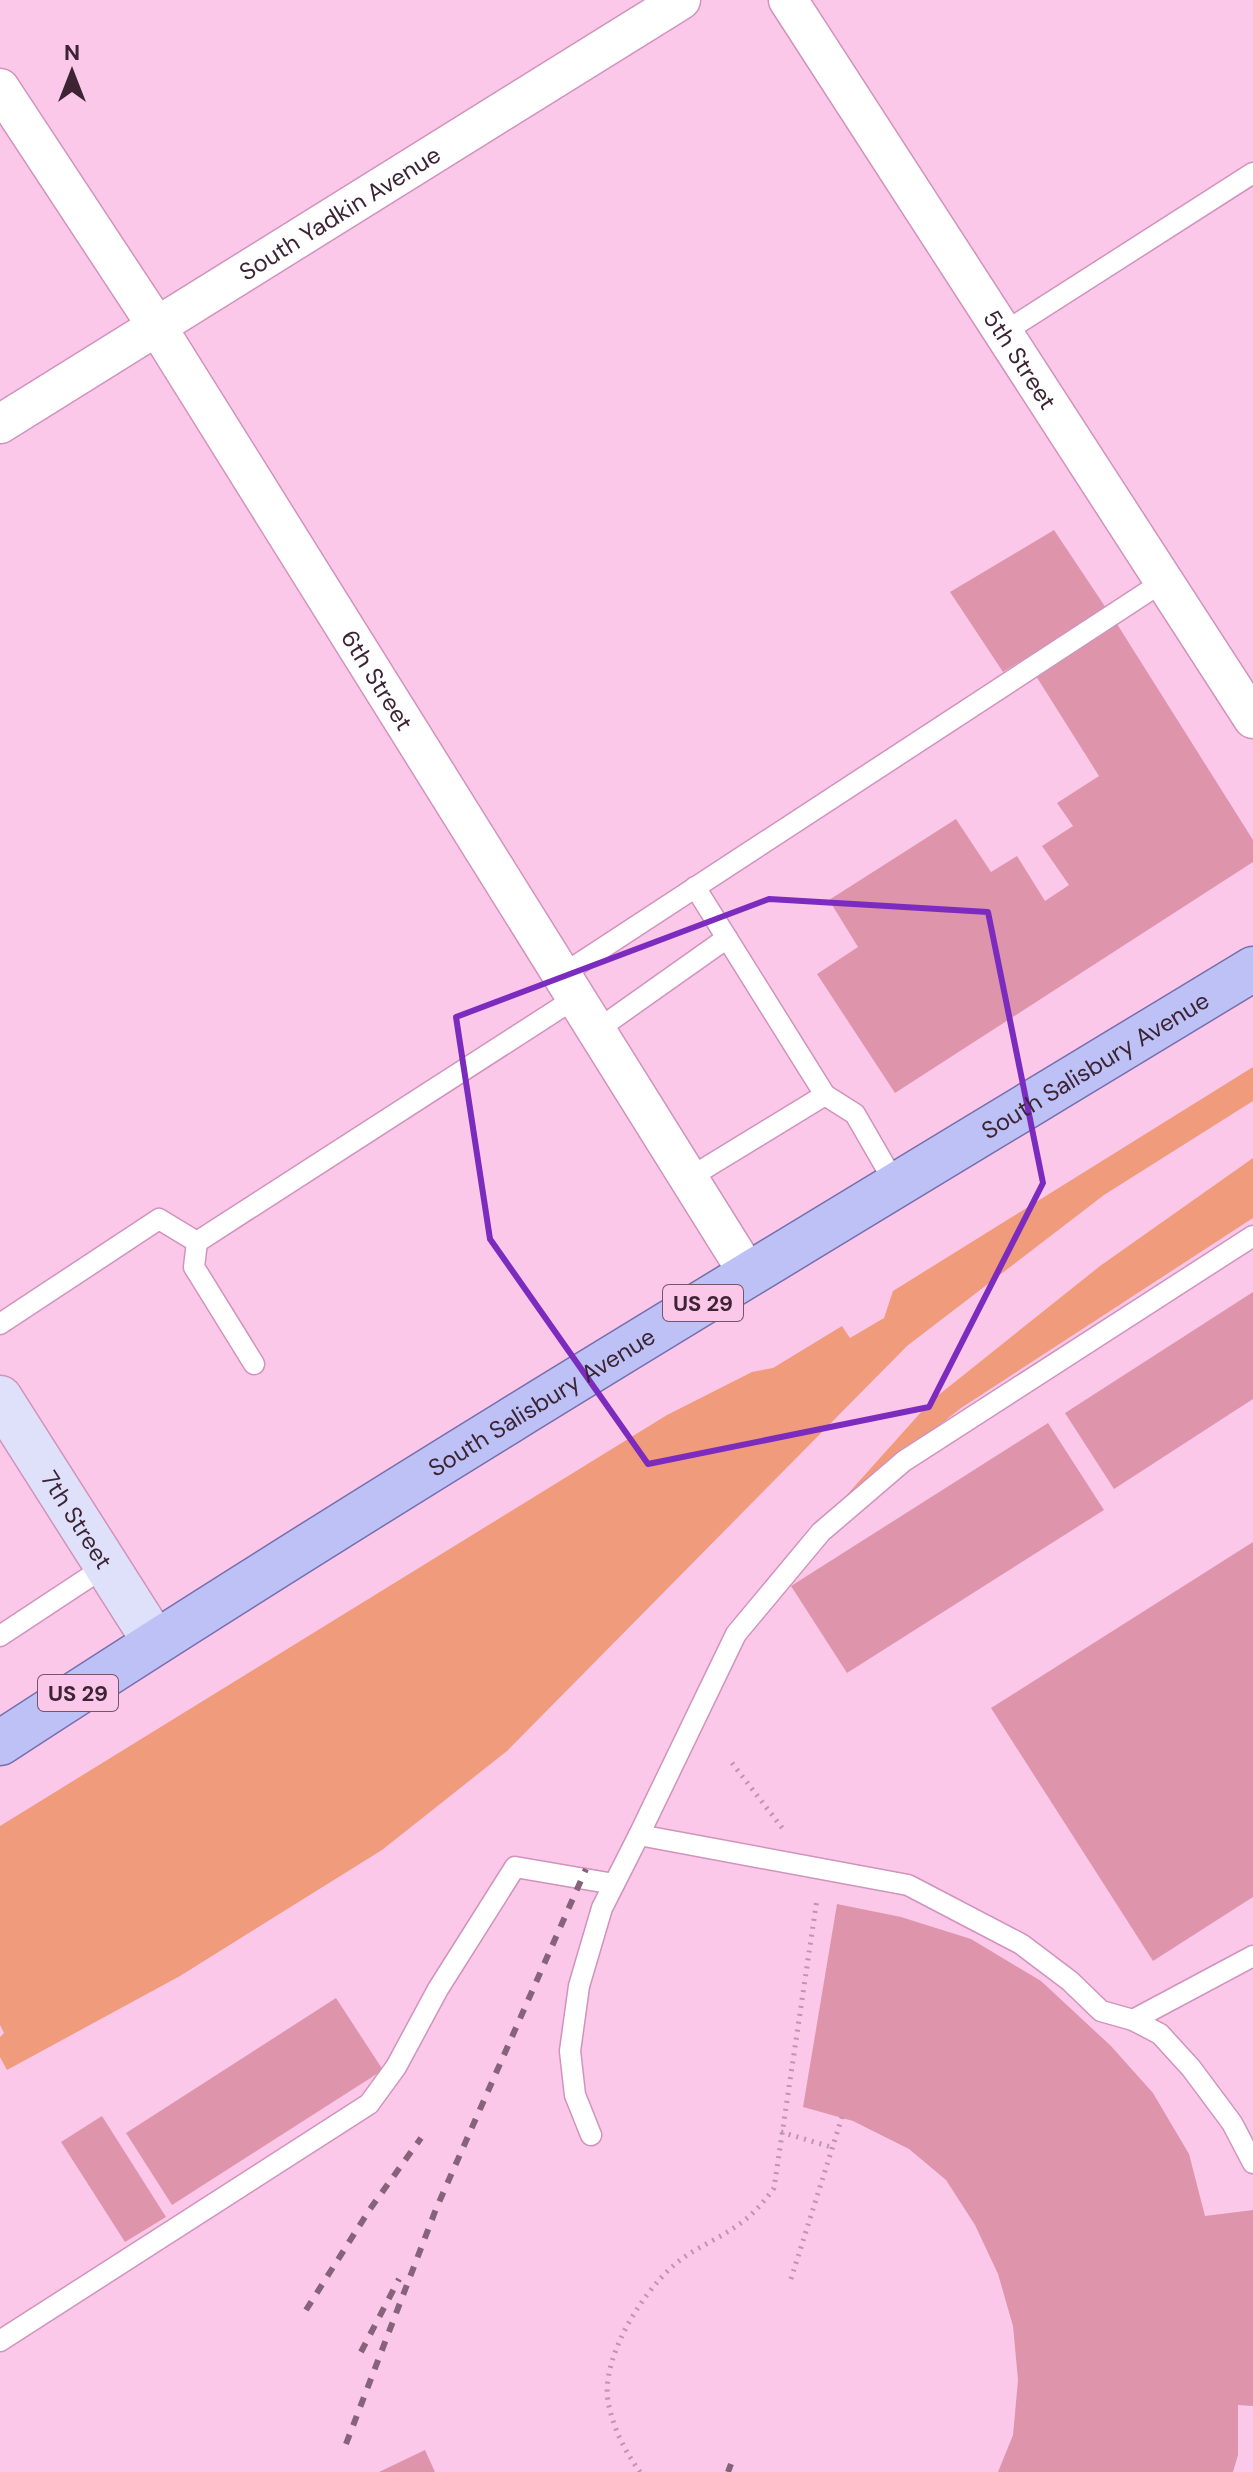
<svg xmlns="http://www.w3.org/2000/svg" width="1253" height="2472" font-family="'DM Sans',sans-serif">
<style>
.green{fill:#f19b7d}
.building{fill:#de95ab}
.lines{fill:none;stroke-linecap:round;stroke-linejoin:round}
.lane-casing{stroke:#d193bc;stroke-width:23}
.street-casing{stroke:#d193bc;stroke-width:41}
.secondary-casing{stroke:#d193bc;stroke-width:47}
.primary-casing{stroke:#756fae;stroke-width:47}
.path{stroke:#bf94af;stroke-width:5;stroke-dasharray:2 6;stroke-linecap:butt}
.lane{stroke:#fff;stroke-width:20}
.street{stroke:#fff;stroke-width:38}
.secondary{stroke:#dfe0fa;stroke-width:44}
.primary{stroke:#bec1f5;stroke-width:44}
.rail{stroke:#86637a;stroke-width:6;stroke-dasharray:10 10;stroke-linecap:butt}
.marked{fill:none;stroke:#7b2cbf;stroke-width:6;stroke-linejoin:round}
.labels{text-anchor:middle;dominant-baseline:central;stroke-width:7;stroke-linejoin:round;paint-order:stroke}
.shield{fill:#fcc8e9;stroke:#76556b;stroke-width:2}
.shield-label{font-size:22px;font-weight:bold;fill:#3d2435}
.street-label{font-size:24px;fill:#3d2435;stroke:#fcc8e9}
</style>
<rect width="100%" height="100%" fill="#fcc8e9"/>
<!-- green -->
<g class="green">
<polygon points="1253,1067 1253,1101 1104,1195 907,1346 507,1751 382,1850 180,1976 7,2070 0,2057 0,2037 4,2033 0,2025 0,1826 667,1415 752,1372 773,1368 842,1326 850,1338 884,1318 893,1291"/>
<polygon points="1253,1158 1253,1218 961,1408 836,1507 931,1401 1100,1266"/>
</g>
<!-- building -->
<g class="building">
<polygon points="1054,530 1106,608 1003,672 950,592"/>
<polygon points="1117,624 1253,840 1253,862 895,1093 817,974 858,947 829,900 956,819 991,872 1017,856 1045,901 1069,885 1042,846 1073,826 1057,803 1099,776 1036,676"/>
<polygon points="1253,1292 1253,1399 1114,1489 1065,1413"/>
<polygon points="1048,1423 1104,1510 847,1673 791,1586"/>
<polygon points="1253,1542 1253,1897 1153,1961 991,1708"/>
<polygon points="837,1904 901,1917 971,1939 1041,1981 1111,2046 1153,2093 1189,2154 1205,2216 1253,2210 1253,2406 1238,2405 1238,2455 1233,2472 998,2472 1013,2435 1018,2380 1013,2326 998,2274 975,2225 946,2180 909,2149 853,2121 803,2107"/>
<polygon points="336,1998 383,2070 172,2205 126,2133"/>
<polygon points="102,2116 166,2217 125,2242 61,2142"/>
<polygon points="425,2450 435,2472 379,2472"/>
</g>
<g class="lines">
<!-- lane casing -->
<g class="lane-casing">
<g id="lane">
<polyline points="1003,333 1253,173"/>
<polyline points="563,974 1164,581"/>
<polyline points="597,1030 727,938"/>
<polyline points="825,1095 855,1114 896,1185"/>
<polyline points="689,1178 825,1095 695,887"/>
<polyline points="1253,1236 904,1461 821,1532 736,1634 639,1835 908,1885 1021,1944 1070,1981 1101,2011 1133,2020 1160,2034 1191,2068 1232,2123 1253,2163"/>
<polyline points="0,1324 159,1219 197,1242"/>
<polyline points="254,1364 194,1267 197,1242 577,997"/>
<polyline points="0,1636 106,1566"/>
<polyline points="1133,2020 1253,1956"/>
<polyline points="591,2135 575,2095 570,2051 579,1986 602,1908 639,1835"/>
<polyline points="0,2341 369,2104 396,2067 438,1989 515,1867 614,1884"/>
</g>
</g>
<!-- street casing -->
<g class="street-casing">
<g id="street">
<path id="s1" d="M788,0L1253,719"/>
<path id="s2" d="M0,88L156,325L749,1275"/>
<path id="s3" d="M0,424L681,0"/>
</g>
</g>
<!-- secondary casing -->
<g class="secondary-casing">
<g id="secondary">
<path id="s4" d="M0,1398L155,1642"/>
</g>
</g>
<!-- primary casing -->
<g class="primary-casing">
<g id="primary">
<path id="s5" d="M0,1743C411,1475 833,1224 1253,969"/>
</g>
</g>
<!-- path -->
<g class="path">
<polyline points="732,1763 783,1829"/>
<polyline points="781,2132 831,2147"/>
<polyline points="791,2279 842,2117"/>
<path d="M640,2472C626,2453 614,2430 609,2406C598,2362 641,2294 673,2266C692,2249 715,2241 735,2227C751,2217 763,2203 774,2188L817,1899"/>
</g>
<!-- lane -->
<use href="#lane" class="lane"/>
<!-- street -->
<use href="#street" class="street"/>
<!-- secondary -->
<use href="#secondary" class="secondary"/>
<!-- primary -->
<use href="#primary" class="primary"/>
<!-- rail -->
<g class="rail">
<polyline points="306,2310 370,2209 421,2138"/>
<polyline points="361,2352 399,2279"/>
<polyline points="346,2444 436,2209 586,1869"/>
<polyline points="728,2472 731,2464"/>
</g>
</g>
<!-- marked area -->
<path class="marked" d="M769,899L988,912L1043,1183L929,1407L648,1464L490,1239L456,1017Z"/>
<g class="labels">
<!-- shield labels -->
<g class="shield">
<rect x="663" y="1285" width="80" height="36" rx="6"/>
<rect x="38" y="1675" width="80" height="36" rx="6"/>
</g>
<g class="shield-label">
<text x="703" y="1303">US 29</text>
<text x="78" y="1693">US 29</text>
</g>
<!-- street labels -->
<g class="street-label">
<text stroke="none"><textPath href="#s3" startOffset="400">South Yadkin Avenue</textPath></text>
<text stroke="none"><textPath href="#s1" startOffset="428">5th Street</textPath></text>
<text stroke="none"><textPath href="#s2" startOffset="702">6th Street</textPath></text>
<text stroke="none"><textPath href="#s5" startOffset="1288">South Salisbury Avenue</textPath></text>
<text stroke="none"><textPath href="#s5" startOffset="640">South Salisbury Avenue</textPath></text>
<text stroke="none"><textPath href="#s4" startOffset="144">7th Street</textPath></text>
</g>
</g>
<!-- north arrow -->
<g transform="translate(72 72)" stroke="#fcc8e9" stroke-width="6" paint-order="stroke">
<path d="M0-6L14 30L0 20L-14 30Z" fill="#3d2435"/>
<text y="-12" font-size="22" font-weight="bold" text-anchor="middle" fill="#3d2435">N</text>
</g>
</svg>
